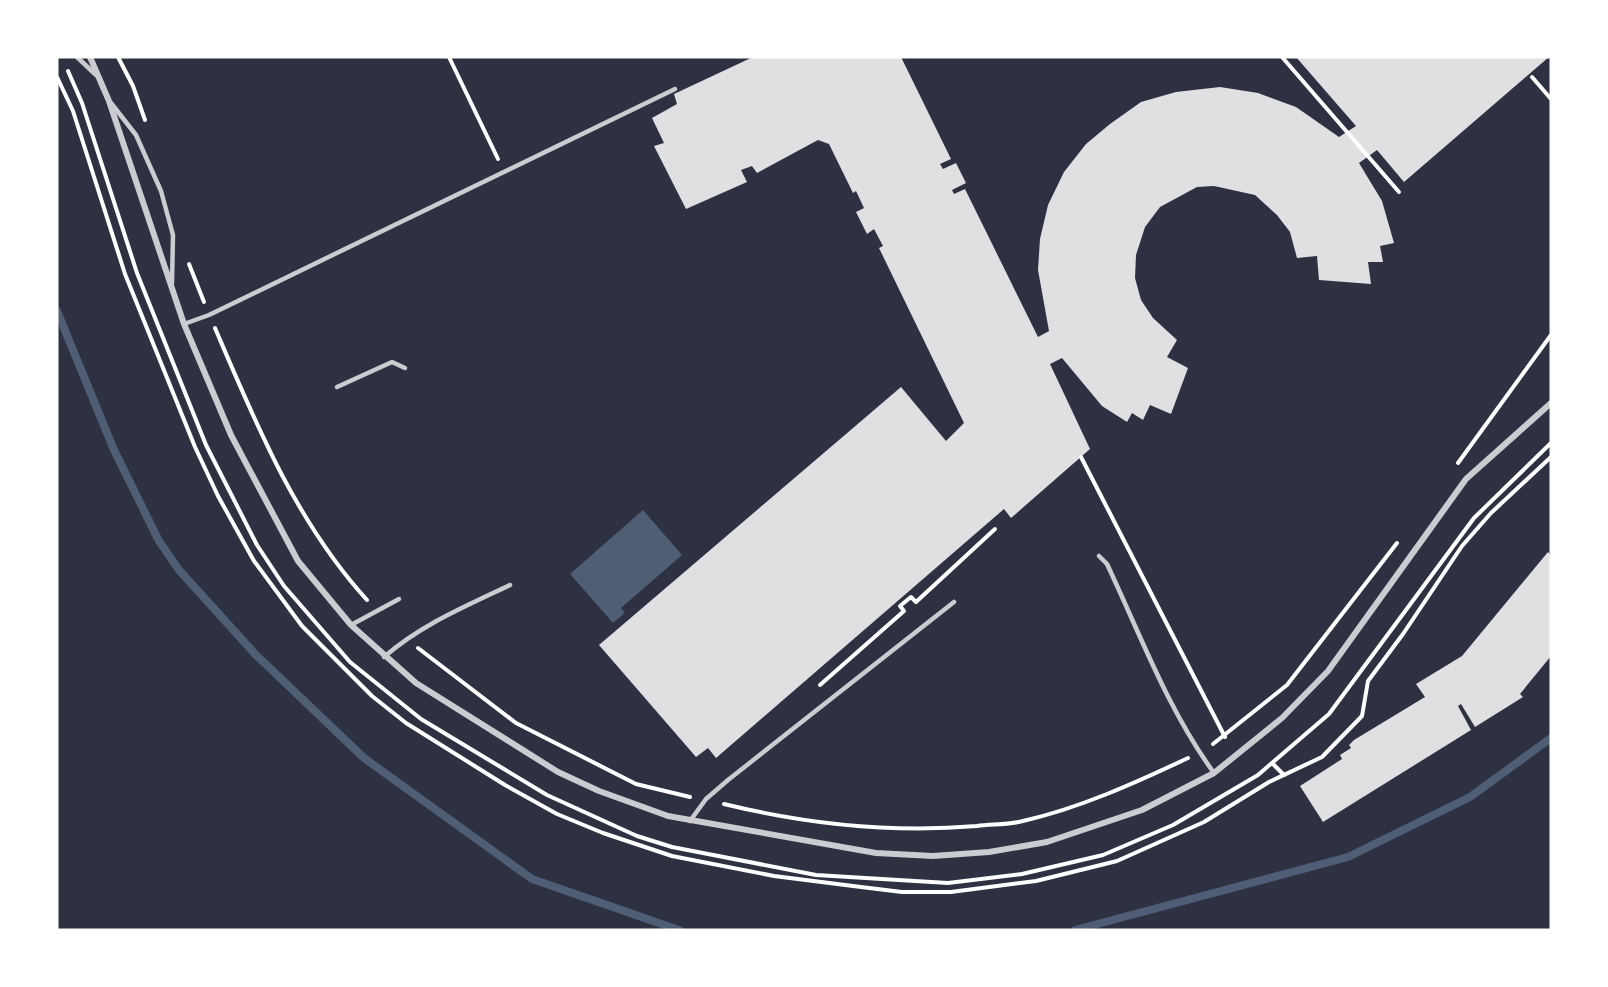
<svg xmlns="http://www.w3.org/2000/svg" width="1608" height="987" font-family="'Public Sans',sans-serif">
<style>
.water{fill:#4f5d75}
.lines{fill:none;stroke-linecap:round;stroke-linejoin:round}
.stream{stroke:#4f5d75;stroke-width:8}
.building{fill:#e0e0e3}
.path{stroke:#fff;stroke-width:4}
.service{stroke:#caccd0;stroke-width:4.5}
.minor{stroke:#caccd0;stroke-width:6}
</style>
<rect width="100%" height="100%" fill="#2d3142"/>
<!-- water -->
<polygon class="water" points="643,510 682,555 621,608 625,613 613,623 570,574"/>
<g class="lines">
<!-- stream -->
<g class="stream">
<polyline points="57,311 114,450 159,541 179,570 256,655 364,758 532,879 679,930"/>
<polyline points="1075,930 1348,857 1470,797 1551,738"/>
</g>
</g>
<!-- building -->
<g class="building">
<polygon points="753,57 901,57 951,159 940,164 943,169 956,163 966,183 952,190 954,194 965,189 1038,337 1049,331 1038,270 1040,239 1048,205 1064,172 1086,144 1110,124 1141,102 1176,92 1220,87 1258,93 1296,107 1339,137 1356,126 1296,57 1549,57 1404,182 1377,150 1359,163 1382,201 1394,243 1380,246 1383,262 1368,262 1371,284 1319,280 1317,256 1297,258 1290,232 1277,215 1255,195 1214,186 1197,187 1160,207 1145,227 1136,255 1135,278 1141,300 1153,318 1177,340 1167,357 1188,368 1171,414 1150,405 1143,420 1132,413 1127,422 1102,406 1062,358 1050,364 1090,449 1011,518 1004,509 716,758 708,748 696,757 599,645 901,387 946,441 964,423 879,248 883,246 874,229 867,234 856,212 864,208 856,191 853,193 829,144 818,140 757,173 752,166 741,170 747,182 686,209 654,146 664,143 652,118 677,104 674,94"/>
<polygon points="1548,552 1551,555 1551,656 1520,694 1523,697 1475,727 1461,704 1458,706 1471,730 1323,822 1300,786 1342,759 1340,755 1351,748 1349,745 1354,740 1425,697 1416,684 1462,656"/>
</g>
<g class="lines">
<!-- path -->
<g class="path">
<polyline points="118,57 133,86 145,120"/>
<polyline points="449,57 498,159"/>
<polyline points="1282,57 1399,192"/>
<polyline points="68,71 82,103 137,273 206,445 257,545 284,586 350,662 421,719 547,795 637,836 672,847 816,875 948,883 1022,874 1103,855 1173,825 1258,775 1329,714 1474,518 1551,443"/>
<polyline points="57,77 73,111 125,274 195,447 218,496 254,561 302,626 372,696 406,723 505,785 557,814 603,833 672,856 774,876 861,887 902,892 951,892 1036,881 1117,861 1204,822 1269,782 1322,757 1362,716 1368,681 1403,634 1462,546 1491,513 1551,457"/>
<polyline points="1532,77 1551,99"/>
<polyline points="189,264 204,302"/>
<path d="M215,328C256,424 296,522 367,600"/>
<polyline points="1081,457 1225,737"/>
<polyline points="1458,463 1551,335"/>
<polyline points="418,648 516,723 636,784 690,797"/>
<polyline points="820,685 904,611 900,606 911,597 916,602 995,529"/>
<polyline points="1213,744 1287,685 1397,543"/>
<polyline points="1273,764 1284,775"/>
<path d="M724,804C806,824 894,833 977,826C992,824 1008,825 1023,821C1080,808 1135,783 1188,758"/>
</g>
<!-- service -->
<g class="service">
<polyline points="77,57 96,75"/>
<polyline points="111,103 136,135 161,191 173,235 172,283"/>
<polyline points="184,324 209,315 675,89"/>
<polyline points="337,387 392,362 405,368"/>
<path d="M1099,556L1107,564C1140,634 1168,710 1214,773"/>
<polyline points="351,625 399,599"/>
<path d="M384,657C422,624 466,606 510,585"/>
<polyline points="690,821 706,799 728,780 954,602"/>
</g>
<!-- minor -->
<polyline class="minor" points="90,57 109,101 184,324 231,435 298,561 351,625 416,683 558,772 599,791 668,816 876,853 933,856 989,852 1047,842 1142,810 1214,773 1282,718 1328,671 1466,479 1551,403"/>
</g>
<!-- border -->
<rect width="1608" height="987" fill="none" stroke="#ffffff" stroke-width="117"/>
</svg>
